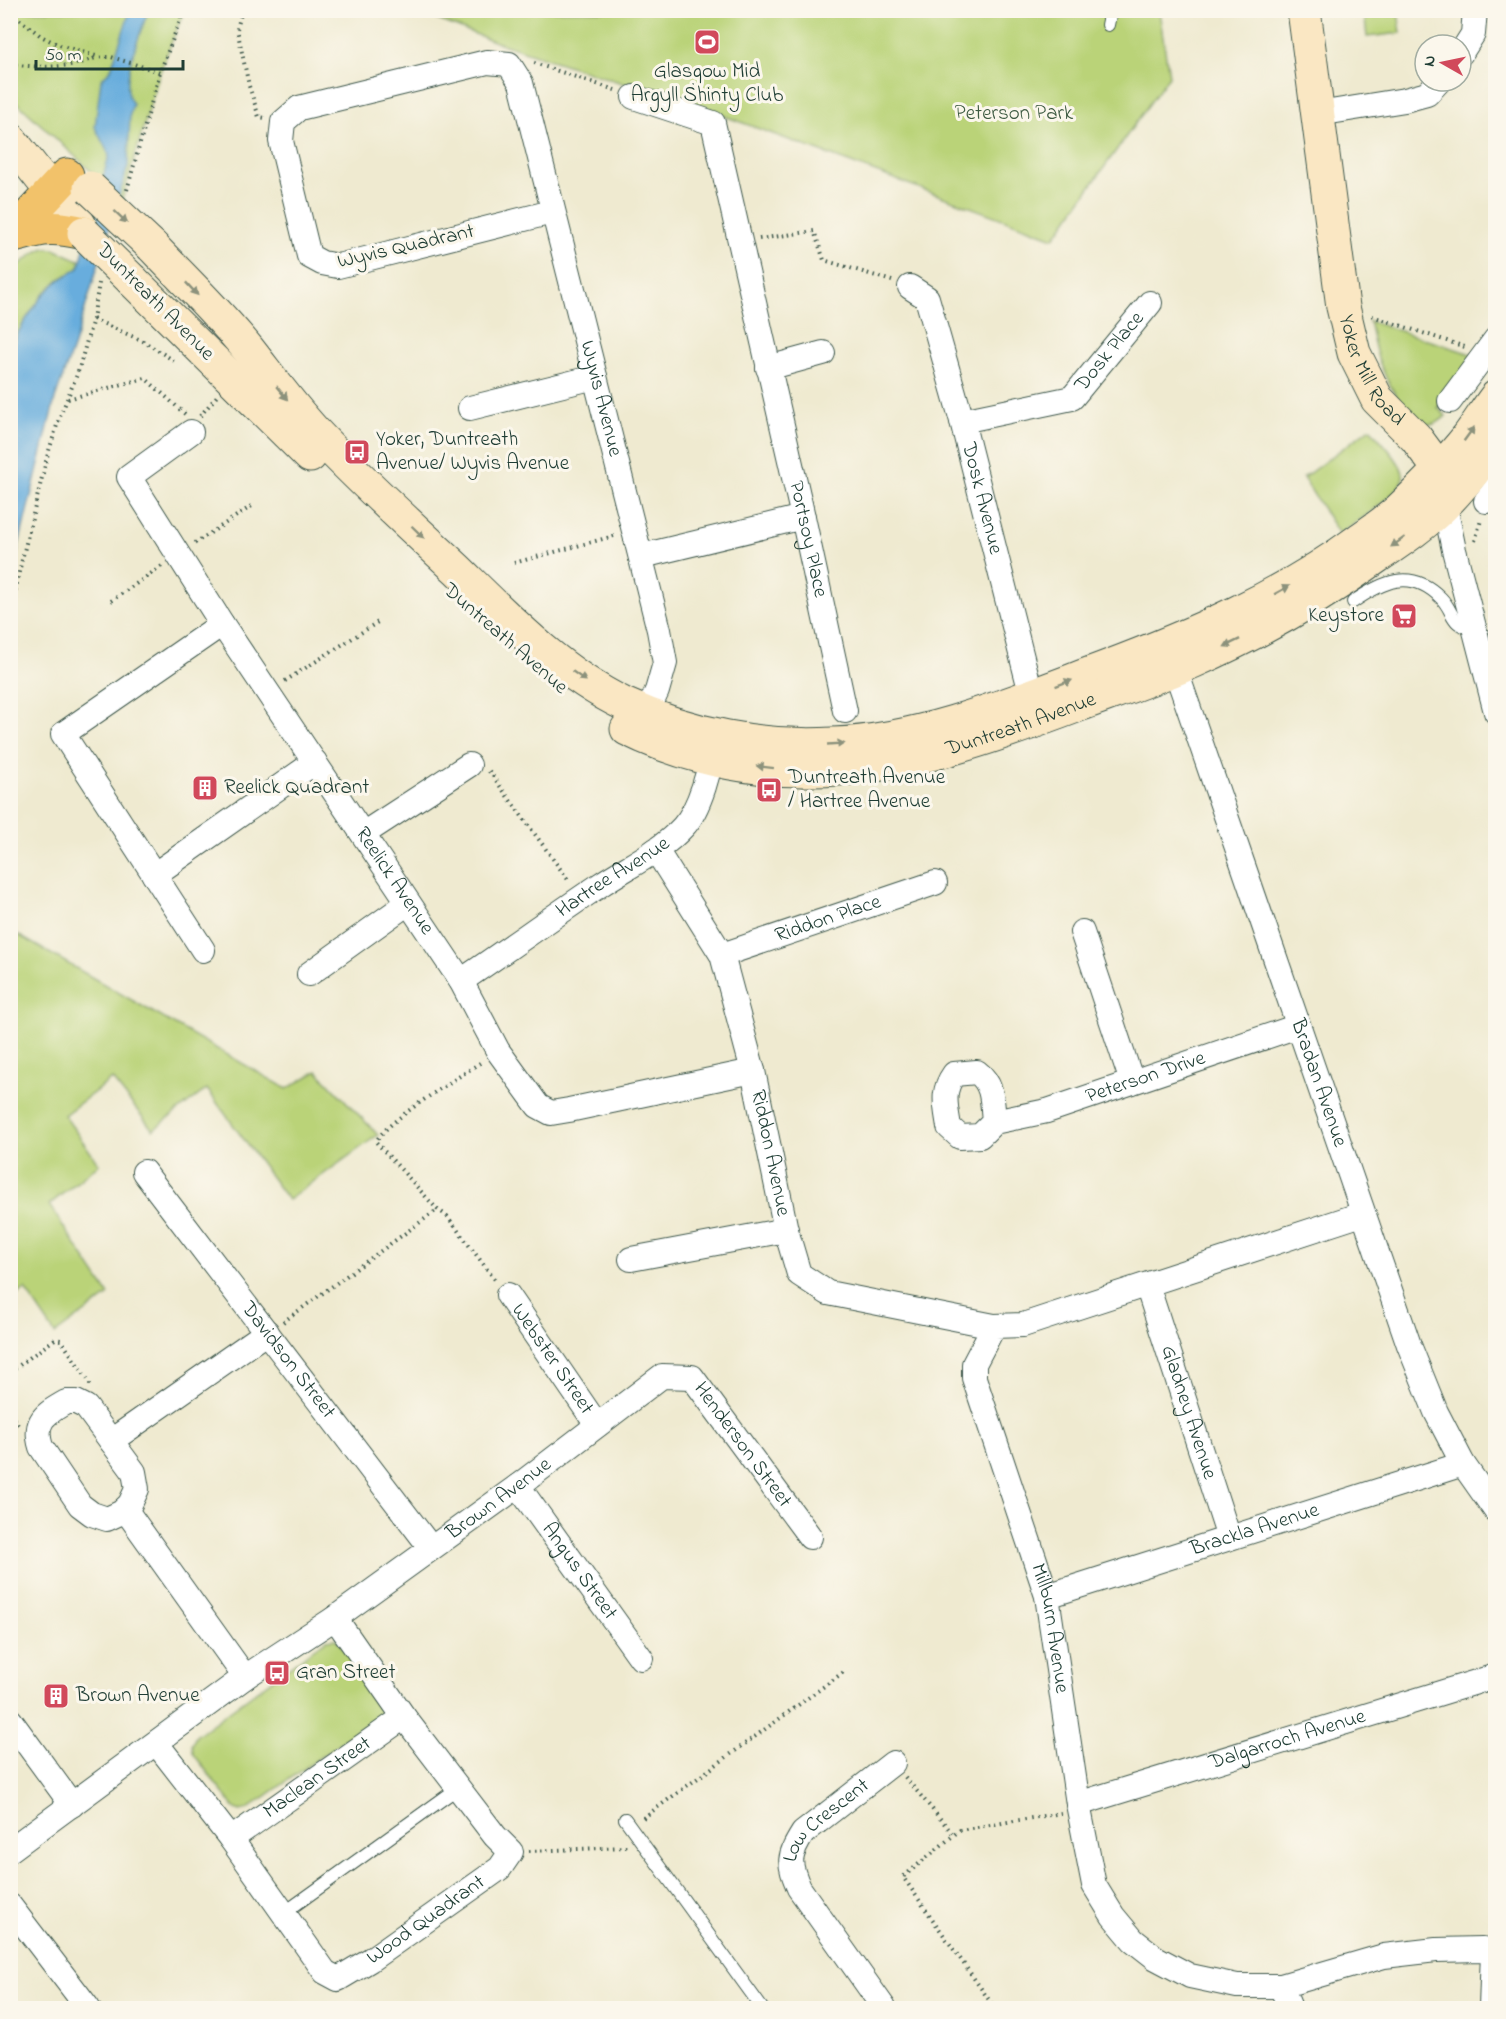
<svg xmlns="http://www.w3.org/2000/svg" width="1506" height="2019" font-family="'Indie Flower',sans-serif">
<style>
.green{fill:#bad378;stroke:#6c8856;stroke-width:1.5}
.water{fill:#67addd;stroke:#437588;stroke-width:1.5}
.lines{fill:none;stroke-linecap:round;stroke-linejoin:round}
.lane-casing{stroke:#3e574b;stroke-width:14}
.street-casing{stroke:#3e574b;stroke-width:26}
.secondary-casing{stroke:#3e574b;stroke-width:35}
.primary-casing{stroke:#3e574b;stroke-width:35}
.path{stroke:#3e574b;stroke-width:4;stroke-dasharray:1.5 4.5;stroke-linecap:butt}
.lane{stroke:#fff;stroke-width:12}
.street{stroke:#fff;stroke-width:24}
.secondary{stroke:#fae7c3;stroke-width:33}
.primary{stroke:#f2c26a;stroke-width:33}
.secondary-bridge-casing{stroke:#3e574b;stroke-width:35;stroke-linecap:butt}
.secondary-bridge{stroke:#fae7c3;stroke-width:33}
.oneway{fill:#8c927c}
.labels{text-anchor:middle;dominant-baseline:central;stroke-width:6;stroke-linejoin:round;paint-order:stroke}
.poi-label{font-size:21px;fill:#1f3d34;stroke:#fbf7ec;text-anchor:start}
.park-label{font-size:21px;fill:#3e5b42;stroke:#fbf7ec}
.street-label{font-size:21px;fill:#1f3d34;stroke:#fbf7ec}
</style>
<rect width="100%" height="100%" fill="#fbf7ec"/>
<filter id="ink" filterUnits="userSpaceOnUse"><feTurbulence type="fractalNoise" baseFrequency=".0167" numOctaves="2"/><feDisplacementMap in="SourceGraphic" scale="12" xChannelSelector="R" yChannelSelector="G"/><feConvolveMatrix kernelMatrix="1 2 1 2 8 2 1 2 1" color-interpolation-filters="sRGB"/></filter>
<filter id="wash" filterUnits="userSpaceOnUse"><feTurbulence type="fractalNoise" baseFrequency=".008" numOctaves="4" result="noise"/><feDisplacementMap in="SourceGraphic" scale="24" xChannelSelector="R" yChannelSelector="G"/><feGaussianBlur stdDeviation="1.35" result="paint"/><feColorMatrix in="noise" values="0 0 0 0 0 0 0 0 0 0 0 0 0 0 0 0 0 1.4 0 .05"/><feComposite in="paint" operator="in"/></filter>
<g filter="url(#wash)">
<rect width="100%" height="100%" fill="#efead0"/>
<!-- green -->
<g class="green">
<polygon points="10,11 184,11 160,72 122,200 11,97"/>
<polygon points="415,11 1159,11 1169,76 1054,238 727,117 496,42"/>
<polygon points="1364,11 1398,11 1401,33 1367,37"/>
<polygon points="44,248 54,249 81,261 79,268 58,280 43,295 27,318 17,334 11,365 11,271 36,252"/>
<path d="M1369,321L1474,355L1438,408L1446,416C1440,421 1435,426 1426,424C1405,419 1384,376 1378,358C1374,346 1372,333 1369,321Z"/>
<path d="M1370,428C1379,439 1401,461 1403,474C1406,492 1353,524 1339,534L1303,478Z"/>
<polygon points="11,931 287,1089 317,1071 378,1135 288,1200 207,1089 153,1130 112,1079 64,1115 99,1164 49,1205 109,1295 55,1334 25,1289 11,1300"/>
<polygon points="336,1639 385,1700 383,1712 248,1809 240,1811 234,1808 193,1753 192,1744 196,1736 326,1640"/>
</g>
<!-- water -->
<path class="water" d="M130,11H148C141,33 117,85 133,104L130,114L128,166L74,345L55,399L11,576L10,365L17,334L27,318L43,295L59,280L79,268L109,155L95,127L101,80L111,69Z"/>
</g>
<g filter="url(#ink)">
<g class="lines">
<!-- lane casing -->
<g class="lane-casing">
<g id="lane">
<polyline points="1108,25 1111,10"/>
<path d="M1353,602C1382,582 1411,567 1441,598C1454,611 1451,627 1473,628"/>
<polyline points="625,1819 762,2008"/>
<polyline points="284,1913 458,1788"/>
<polyline points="1485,2008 1487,1950"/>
</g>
</g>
<!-- street casing -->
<g class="street-casing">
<g id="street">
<polyline points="1461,53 1473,34 1475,10"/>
<path id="s1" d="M634,97L713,123L803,517L845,711"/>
<polyline points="1318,114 1405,100 1427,94 1439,81"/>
<path id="s2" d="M552,212L338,266L322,263L309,256L281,141L283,122L299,108L487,62L509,64L521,83L659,630L665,663L657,691L639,729"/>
<path id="s3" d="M910,287L927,298L962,421L1035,709"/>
<polyline points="768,368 823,353"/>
<polyline points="1450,401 1496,339"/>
<polyline points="470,408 595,377"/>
<path id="s4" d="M962,421L1072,398L1150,303"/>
<path id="s5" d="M191,432L129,477L222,624L461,981L498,1051L538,1106L551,1113L569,1110L753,1071"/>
<polyline points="1442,492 1454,550 1496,712"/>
<polyline points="1486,501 1496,488"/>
<polyline points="642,556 803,517"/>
<path id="s6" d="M1170,654L1409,1345L1436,1412L1463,1464L1496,1511"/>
<polyline points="363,834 469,765"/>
<path id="s7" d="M656,850L722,955L753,1071L786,1230L799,1274L828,1293L994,1326"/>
<polyline points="154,875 315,762"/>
<polyline points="1082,932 1132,1082"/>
<polyline points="203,950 63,734 222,624"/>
<path id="s8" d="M722,955L935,883"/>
<polyline points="309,974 408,903"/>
<path id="s9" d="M461,981C508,949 554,916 600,885C628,866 660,852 683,827C700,809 711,767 714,742"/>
<path id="s10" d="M994,1122C992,1102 994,1085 977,1072L954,1074C941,1092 946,1106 949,1127L960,1137L980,1136L994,1122L1047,1111L1298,1026"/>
<path id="s11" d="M144,1172L431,1548"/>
<path id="s12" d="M1362,1214L1023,1325L994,1326L974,1364V1378L1047,1596L1078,1804L1094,1885L1113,1916L1133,1940L1156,1958L1190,1976L1237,1986H1281L1384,1956L1436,1950L1482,1949L1496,1951"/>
<polyline points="631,1259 786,1230"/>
<path id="s13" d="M1147,1285L1229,1538"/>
<path id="s14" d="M508,1295L597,1425"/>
<path d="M66,1402H76L86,1407L134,1472L137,1489L130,1504L122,1512L107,1519L92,1514L80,1505L41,1447C33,1421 45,1414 66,1402Z"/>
<polyline points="111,1441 267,1332"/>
<path id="s15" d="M518,1486L641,1658"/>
<polyline points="125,1509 245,1677"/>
<path id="s16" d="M1047,1596L1463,1464"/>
<polyline points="10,1720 72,1805"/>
<path id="s17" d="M157,1744L231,1839L325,1972L338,1979L370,1960L486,1878L500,1868L511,1852L495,1836L404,1717L335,1618"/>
<path id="s18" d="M1078,1804L1496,1676"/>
<path id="s19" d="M231,1839L404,1717"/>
<path id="s20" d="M10,1850L245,1677L335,1618L518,1486L662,1376L692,1377L810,1537"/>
<polyline points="10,1906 88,2008"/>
<polyline points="1281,1986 1290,2008"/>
<path id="s21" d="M884,2008L799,1888C788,1862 788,1857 803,1833L893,1763"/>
</g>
</g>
<!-- secondary casing -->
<g class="secondary-casing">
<g id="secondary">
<path id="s22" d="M1304,10L1343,307L1354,353L1377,399L1416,438L1439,469"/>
<polyline points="10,139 52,192 74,215 84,233"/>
<path d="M152,246C184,280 219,313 248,349C270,377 291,406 315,432C360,480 410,525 458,570C508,619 560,673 624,704C688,734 763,748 833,744C922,741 1019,700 1102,669C1192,635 1282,597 1359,540C1373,530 1387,521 1399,510C1422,488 1447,463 1467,438C1477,425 1486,410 1496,397"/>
<polyline points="132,280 310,456"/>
<path id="s23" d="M627,729C681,756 746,770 806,770C900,771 992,738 1079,705C1117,691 1155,678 1192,662C1258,633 1320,598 1378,556C1400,541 1424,525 1443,506C1462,487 1480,464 1496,442"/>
</g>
</g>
<!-- primary casing -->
<g class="primary-casing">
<g id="primary">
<polyline points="10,236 67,175"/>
<path d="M10,237C44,228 50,225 84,233"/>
</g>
</g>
<!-- path -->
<g class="path">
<polyline points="242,10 237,29 249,86 259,117 265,118"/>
<polyline points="10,12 41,36 59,45 99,57 111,57 160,72"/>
<polyline points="534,63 615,90"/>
<path d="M10,64C40,68 70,69 98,57"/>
<polyline points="127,190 160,72 184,10"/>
<polyline points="759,239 814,231 824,260 892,281"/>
<polyline points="1372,316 1465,347"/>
<polyline points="93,319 143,341 176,362"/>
<polyline points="68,399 145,378 185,414"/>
<polyline points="200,416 217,396"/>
<polyline points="1475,541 1481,520"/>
<polyline points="195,543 255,504"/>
<polyline points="514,563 614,536"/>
<polyline points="111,601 162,566"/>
<polyline points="10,620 19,572 47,457 59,419 78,372 93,319 99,283"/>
<polyline points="285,681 381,620"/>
<polyline points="489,771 569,881"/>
<path d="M480,1063C459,1077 383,1123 376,1142L437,1209L447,1216L496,1281"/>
<polyline points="283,1322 437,1210"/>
<polyline points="10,1372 55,1339 61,1340 90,1383 90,1386"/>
<polyline points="10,1414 18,1425"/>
<polyline points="10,1447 20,1441"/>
<polyline points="905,1777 954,1835"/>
<polyline points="643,1818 845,1671"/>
<polyline points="529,1851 627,1847"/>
<polyline points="992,2008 994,2007 903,1877 960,1830 1061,1813"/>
</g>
<!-- lane -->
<use href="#lane" class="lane"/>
<!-- street -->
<use href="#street" class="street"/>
<!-- secondary -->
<use href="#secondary" class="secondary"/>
<!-- primary -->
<use href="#primary" class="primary"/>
<!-- secondary-bridge casing -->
<g class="secondary-bridge-casing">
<g id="secondary-bridge">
<polyline points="90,188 152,246"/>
<polyline points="84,233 132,280"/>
</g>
</g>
<!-- secondary-bridge -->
<use href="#secondary-bridge" class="secondary-bridge"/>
</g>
<!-- one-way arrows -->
<defs><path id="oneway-solid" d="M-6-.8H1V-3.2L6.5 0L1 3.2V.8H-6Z" transform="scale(1.5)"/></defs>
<g class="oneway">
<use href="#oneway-solid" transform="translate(121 217) rotate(43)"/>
<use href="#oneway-solid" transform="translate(192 289) rotate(47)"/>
<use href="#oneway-solid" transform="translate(282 393) rotate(50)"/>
<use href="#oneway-solid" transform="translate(1469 434) rotate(-54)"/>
<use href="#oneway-solid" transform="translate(418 532) rotate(44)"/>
<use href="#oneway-solid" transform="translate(1398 542) rotate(145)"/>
<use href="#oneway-solid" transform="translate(1282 590) rotate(-29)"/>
<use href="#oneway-solid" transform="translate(1232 643) rotate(154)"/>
<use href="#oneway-solid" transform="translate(579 676) rotate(35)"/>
<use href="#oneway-solid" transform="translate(1064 683) rotate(-20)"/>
<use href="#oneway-solid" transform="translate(836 744) rotate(-3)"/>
<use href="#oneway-solid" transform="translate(765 767) rotate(-173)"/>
</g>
</g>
<!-- icons -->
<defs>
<g id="stadium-square" transform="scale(1.35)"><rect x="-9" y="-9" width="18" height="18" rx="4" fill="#d1495b" stroke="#fbf7ec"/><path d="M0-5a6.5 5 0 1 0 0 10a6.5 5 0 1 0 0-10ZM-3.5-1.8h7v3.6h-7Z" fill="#fff"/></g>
<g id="bus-square" transform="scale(1.35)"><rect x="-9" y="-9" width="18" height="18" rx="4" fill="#d1495b" stroke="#fbf7ec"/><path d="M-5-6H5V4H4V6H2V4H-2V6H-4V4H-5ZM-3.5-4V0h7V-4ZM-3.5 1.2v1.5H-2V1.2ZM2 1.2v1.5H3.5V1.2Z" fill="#fff"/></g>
<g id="supermarket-square" transform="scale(1.35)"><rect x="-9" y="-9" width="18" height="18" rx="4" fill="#d1495b" stroke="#fbf7ec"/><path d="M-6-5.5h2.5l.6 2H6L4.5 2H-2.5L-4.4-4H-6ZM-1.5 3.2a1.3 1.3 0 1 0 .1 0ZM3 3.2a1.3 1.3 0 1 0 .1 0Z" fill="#fff"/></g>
<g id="building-square" transform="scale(1.35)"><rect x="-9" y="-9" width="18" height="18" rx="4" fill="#d1495b" stroke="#fbf7ec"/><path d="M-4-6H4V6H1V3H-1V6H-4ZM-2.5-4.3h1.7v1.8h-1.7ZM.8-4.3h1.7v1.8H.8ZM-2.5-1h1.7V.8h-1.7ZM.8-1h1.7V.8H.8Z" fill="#fff"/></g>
</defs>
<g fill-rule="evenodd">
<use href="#stadium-square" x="707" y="42"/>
<use href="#bus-square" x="357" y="452"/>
<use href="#supermarket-square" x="1404" y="616"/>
<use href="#building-square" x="205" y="788"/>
<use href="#bus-square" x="769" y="790"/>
<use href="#bus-square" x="277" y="1673"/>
<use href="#building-square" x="56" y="1696"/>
</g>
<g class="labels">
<!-- poi labels -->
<g class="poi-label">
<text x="707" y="72" text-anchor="middle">Glasgow Mid<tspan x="707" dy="24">Argyll Shinty Club</tspan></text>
<text x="376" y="440">Yoker, Duntreath<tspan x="376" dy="24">Avenue/ Wyvis Avenue</tspan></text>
<text x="1384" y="616" text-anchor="end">Keystore</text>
<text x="788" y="778">Duntreath Avenue<tspan x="788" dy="24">/ Hartree Avenue</tspan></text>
<text x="224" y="788">Reelick Quadrant</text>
<text x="296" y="1673">Gran Street</text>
<text x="76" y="1696">Brown Avenue</text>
</g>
<!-- park labels -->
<g class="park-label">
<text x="1014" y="114">Peterson Park</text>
</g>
<!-- street labels -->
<g class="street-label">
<text transform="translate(406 247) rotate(-13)">Wyvis Quadrant</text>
<text transform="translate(155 302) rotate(45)">Duntreath Avenue</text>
<text stroke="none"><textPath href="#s4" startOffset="172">Dosk Place</textPath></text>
<text stroke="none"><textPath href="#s22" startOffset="370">Yoker Mill Road</textPath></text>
<text stroke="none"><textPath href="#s2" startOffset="974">Wyvis Avenue</textPath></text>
<text stroke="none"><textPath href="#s3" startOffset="228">Dosk Avenue</textPath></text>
<text stroke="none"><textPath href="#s1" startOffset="510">Portsoy Place</textPath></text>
<text transform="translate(505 639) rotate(41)">Duntreath Avenue</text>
<text stroke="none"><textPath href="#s23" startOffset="406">Duntreath Avenue</textPath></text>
<text stroke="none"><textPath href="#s9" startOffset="184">Hartree Avenue</textPath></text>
<text stroke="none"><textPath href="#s5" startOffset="560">Reelick Avenue</textPath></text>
<text stroke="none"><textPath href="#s8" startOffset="112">Riddon Place</textPath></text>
<text stroke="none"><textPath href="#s10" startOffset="346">Peterson Drive</textPath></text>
<text stroke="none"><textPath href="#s6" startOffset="454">Bradan Avenue</textPath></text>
<text stroke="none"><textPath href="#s7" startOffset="328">Riddon Avenue</textPath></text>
<text stroke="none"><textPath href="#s11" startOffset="237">Davidson Street</textPath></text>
<text stroke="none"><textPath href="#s14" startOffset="78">Webster Street</textPath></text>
<text stroke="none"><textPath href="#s13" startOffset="134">Gladney Avenue</textPath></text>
<text stroke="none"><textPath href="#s20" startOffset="921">Henderson Street</textPath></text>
<text stroke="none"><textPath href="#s20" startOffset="602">Brown Avenue</textPath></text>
<text stroke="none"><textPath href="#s16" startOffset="218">Brackla Avenue</textPath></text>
<text stroke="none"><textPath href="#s15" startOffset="105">Angus Street</textPath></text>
<text stroke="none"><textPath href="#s12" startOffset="705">Millburn Avenue</textPath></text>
<text stroke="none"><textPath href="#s18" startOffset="219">Dalgarroch Avenue</textPath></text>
<text stroke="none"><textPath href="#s19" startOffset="106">Maclean Street</textPath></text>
<text stroke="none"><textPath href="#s21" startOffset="231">Low Crescent</textPath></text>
<text stroke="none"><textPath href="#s17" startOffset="404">Wood Quadrant</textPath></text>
</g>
</g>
<!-- margin -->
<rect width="1506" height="2019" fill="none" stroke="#fbf7ec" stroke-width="36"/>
<!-- north arrow -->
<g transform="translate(1443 63) rotate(279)"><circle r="28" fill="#fbf7ec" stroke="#a3ada2" stroke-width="1.5"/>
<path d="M0-4.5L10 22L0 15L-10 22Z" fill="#d1495b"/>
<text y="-9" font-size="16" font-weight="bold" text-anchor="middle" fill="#1f3d34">N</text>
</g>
<!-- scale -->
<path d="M36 60v9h147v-9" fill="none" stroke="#1f3d34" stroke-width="3"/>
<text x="45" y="60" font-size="18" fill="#1f3d34" stroke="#fbf7ec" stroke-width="4.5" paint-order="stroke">50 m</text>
</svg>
